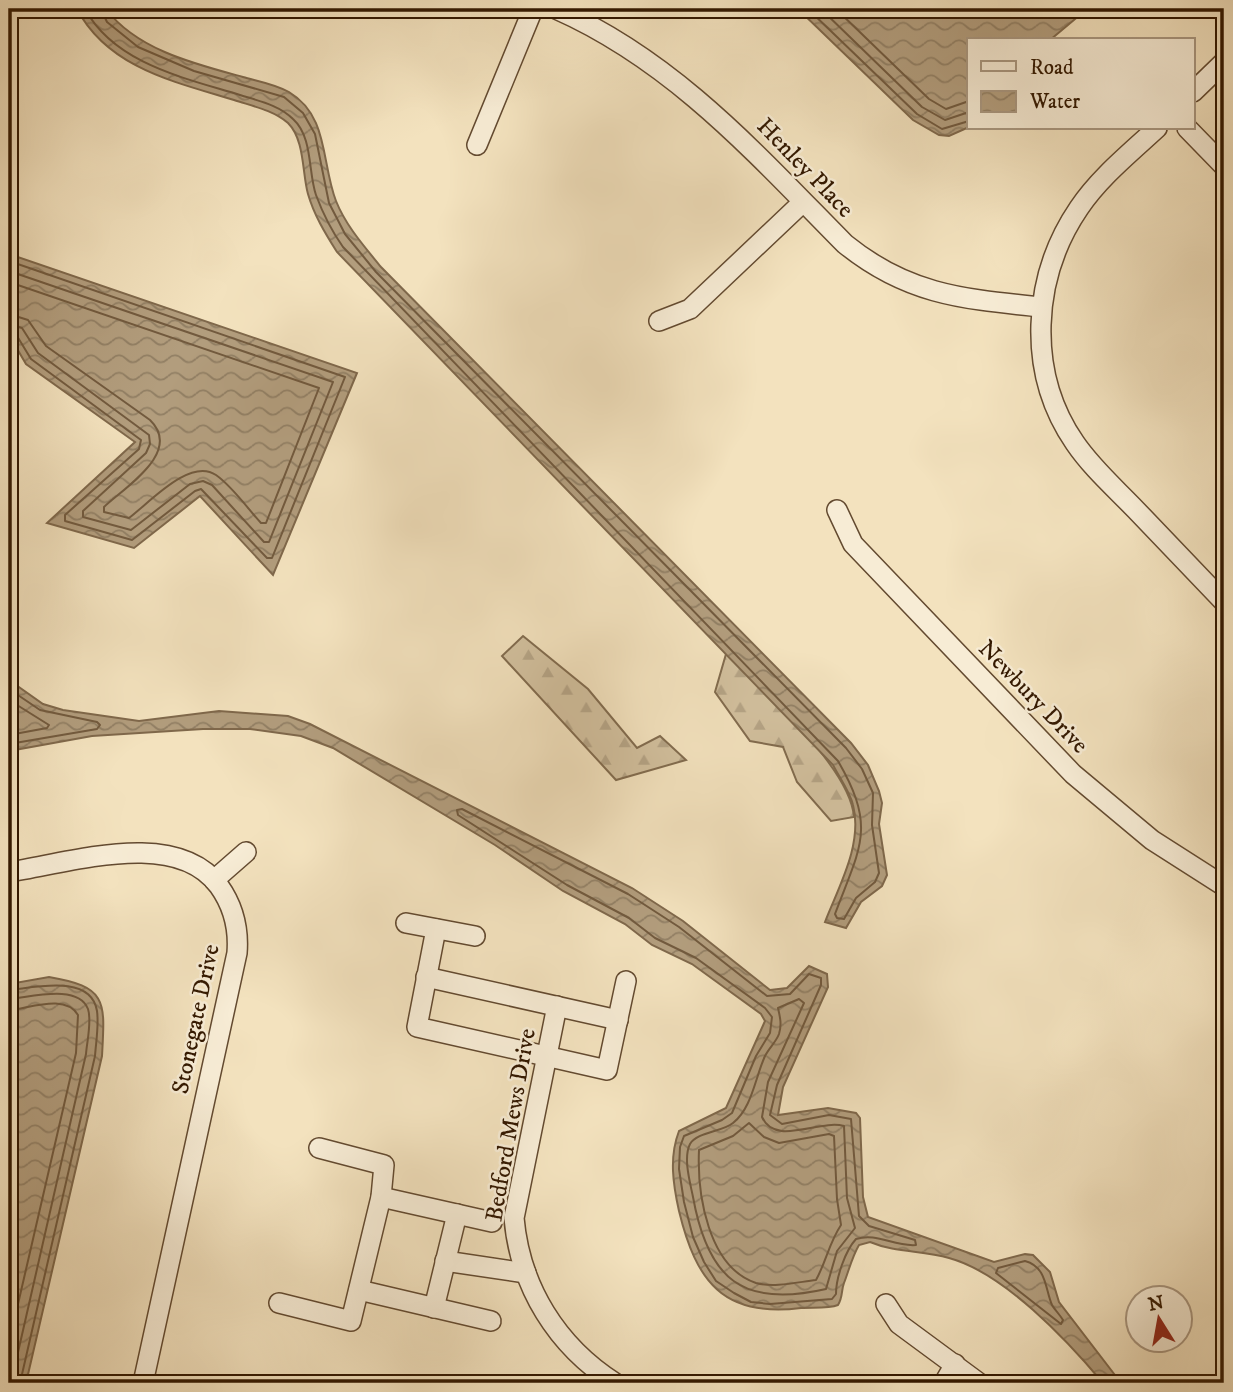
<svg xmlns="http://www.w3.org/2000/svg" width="1233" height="1392" font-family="'IM FELL DW Pica',serif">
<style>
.forest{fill:url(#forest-firs);stroke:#826c4f;stroke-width:2}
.water{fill:url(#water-waves);stroke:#7f684b;stroke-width:2}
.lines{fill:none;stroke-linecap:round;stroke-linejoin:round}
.shore{stroke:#725a3e;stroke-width:2}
.minor-casing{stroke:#634a30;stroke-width:22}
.minor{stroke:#f7ecd5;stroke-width:19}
.labels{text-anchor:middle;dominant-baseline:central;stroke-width:5;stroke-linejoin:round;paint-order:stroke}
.street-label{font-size:24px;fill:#331800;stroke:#f7ecd5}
</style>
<defs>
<pattern id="forest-firs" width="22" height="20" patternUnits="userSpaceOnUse" patternTransform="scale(1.75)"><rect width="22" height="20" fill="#d2c09e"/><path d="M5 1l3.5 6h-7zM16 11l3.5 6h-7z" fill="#b5a486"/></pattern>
<pattern id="water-waves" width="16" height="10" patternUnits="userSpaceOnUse" patternTransform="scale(1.75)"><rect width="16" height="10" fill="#b29d7d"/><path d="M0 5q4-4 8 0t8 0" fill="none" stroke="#917f64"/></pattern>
</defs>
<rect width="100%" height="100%" fill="#f3e2be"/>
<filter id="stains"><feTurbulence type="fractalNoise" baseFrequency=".00286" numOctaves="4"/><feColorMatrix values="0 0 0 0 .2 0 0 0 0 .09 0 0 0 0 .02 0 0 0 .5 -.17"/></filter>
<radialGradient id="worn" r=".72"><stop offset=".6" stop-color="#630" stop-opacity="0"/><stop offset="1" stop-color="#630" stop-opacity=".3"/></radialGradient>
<!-- forest -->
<g class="forest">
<polygon points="523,636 588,689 637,748 660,736 686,760 616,780 502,656"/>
<path d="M726,654C762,691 850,766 854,817L831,821L797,782L783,747L750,741L715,692Z"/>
</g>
<!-- water -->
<g class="water">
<path d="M77,9H106C137,50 195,64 243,77C257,81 275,84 289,92C329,116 321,162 336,201C346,226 364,246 381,267L851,743L868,765L879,791L882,803L879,824L887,875L882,886L861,902L846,928L825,922C839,886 863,844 853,805C850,792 839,777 833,765L337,252C325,233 314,215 308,194C302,173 305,140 288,123C273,110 252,106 234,100C175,82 108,68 77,9Z"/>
<polygon points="798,9 1087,9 1050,40 969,40 969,127 949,136 939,135 913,120"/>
<polygon points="9,254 357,373 273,575 200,496 134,548 47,523 135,442 26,364 9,335"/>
<path d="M9,680L43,704L63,710L139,721L219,711L288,716L310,724L632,888L683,921L770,990L787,988L809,966L827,974L828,987L783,1087L778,1115L828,1108L856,1113L860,1118L863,1197L868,1217L994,1262L1025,1254L1033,1255L1050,1272L1059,1302L1121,1383H1103C1067,1340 1004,1273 949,1258C922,1250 896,1253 870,1242L859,1245C852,1257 849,1270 844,1283C841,1291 843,1297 838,1305C828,1309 812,1307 801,1308C723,1318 696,1281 679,1211C673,1184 669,1157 679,1131L726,1108L765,1021L761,1014L692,964L652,945L625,924L563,891L495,845L333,748L301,736L250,729H203L92,736L9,751Z"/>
<path d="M49,977C108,987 105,1001 102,1056L26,1383H9V984Z"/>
</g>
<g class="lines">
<!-- shore -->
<g class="shore">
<path d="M85,9C115,64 185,78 240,95C259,101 279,105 293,119C313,137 308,172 316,195C323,214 331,230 343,247L838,761C877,828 860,847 835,914L837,918L844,919L856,898L875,882L879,873L872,825L873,793L862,769L846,748L376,272L345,234L329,203L315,134L303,113L284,97L194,71L138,47L107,22L101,9"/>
<polyline points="808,9 917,114 942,129 969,121"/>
<polyline points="821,9 922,107 945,120 969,112"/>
<polyline points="836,9 929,99 946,109 969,101"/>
<polyline points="9,261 345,377 272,558 267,558 201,489 195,491 132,540 65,521 65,515 139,449 141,440 31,359 17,336 9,333"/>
<polyline points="9,271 333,382 269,542 264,542 212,485 203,481 190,484 131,530 83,517 83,511 146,453 150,444 149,435 38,353 22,328 9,324"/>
<path d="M9,282L319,388L266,523H261C247,508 233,487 216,475C190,457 149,503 129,518L104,512V507C125,487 183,452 150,420L46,346L28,320L9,314"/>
<polyline points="9,689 40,710 97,722 100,725 97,729 9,744"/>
<polyline points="9,700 49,725 47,728 9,735"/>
<path d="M462,809L628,894L679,927L767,996L790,994L809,974L821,978V985L777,1085L770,1115L782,1124L829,1115L851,1119L859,1216L869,1226L915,1240L916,1245C894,1247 877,1232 856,1239C845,1251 836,1278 836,1294L832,1299L770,1304L751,1302L734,1293L716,1281L704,1262L693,1237L684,1202L679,1169L680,1147L684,1136L722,1120L732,1113L756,1056L770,1033L772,1017L765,1008L696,958L655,938L629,918L567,885L458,815L457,810Z"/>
<path d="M9,990C33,988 91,973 97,1011C99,1025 96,1042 95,1056L20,1383"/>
<path d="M9,999C28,998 78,983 88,1009C92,1021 87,1041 86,1054L11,1383"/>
<path d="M799,999L804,1003L768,1082L762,1117C775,1147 819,1119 844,1126L847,1198L855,1228L837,1251L826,1289C743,1308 708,1280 693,1197C690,1182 683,1158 690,1144C697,1132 722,1132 733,1123C752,1108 755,1078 765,1056C769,1048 776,1042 779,1034C782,1024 780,1017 778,1008Z"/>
<path d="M9,1010C28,1009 65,993 78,1015L76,1053L9,1343"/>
<path d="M749,1123L764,1137L779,1143L829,1134L834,1136L837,1199L841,1225C829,1243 826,1262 816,1280C798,1282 774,1288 756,1283C708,1267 697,1194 699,1150L733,1136Z"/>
<path d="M1025,1261C1047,1267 1045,1289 1052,1305C1055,1310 1060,1315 1063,1320L1061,1324L996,1273L998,1268Z"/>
</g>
<!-- minor casing -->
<g class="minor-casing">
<g id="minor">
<path d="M556,9C674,61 756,154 845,244C908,295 963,299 1041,307"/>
<polyline points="1193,92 1224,62"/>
<path d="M1157,128C1130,153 1099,178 1079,208C1032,277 1026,372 1075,443C1092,468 1115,488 1136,510C1165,540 1194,571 1224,602"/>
<polyline points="1187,128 1224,166"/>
<polyline points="477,145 533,9"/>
<polyline points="659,321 690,309 803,202"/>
<polyline points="837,510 853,544 1073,774 1152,840 1224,886"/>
<path d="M9,872C70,863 176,827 219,886C234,907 239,928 237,953L143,1383"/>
<polyline points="214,880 246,852"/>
<polyline points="406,923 475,936"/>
<polyline points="436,929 417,1027 607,1070 626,981"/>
<polyline points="426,977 618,1020"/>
<path d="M557,1006L514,1218C520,1287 557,1346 615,1383"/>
<polyline points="381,1197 492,1222"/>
<polyline points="445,1261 526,1273"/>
<polyline points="359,1290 491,1321"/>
<polyline points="279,1303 351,1321 381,1197 384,1165 319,1148"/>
<polyline points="886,1304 899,1324 979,1383"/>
<polyline points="434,1308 457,1214"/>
<polyline points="944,1383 955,1364"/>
</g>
</g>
<!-- minor -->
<use href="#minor" class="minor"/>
</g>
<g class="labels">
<!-- street labels -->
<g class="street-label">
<text transform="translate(805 168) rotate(46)">Henley Place</text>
<text transform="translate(1033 697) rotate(46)">Newbury Drive</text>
<text transform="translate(196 1019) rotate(-78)">Stonegate Drive</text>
<text transform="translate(511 1125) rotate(-80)">Bedford Mews Drive</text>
</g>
</g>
<!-- margin -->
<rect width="1233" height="1392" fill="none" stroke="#f3e2be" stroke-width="35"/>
<rect x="10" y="10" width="1212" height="1371" fill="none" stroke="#331800" stroke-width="3.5"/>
<rect x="18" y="18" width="1198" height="1357" fill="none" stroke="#331800" stroke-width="2"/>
<!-- legend -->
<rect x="967" y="38" width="228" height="91" fill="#f7ecd5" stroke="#a99780" stroke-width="2"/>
<rect x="981" y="61" width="35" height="10" fill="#f7ecd5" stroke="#a99780" stroke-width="2"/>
<text x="1030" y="74" font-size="21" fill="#331800">Road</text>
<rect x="981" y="91" width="35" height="21" fill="url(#water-waves)" stroke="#a99780" stroke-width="2"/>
<text x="1030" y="108" font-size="21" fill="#331800">Water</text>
<!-- north arrow -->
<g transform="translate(1159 1319) rotate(349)"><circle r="33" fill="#f7ecd5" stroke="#a99780" stroke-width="2"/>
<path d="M0-5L12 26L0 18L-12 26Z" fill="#8f2418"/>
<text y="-10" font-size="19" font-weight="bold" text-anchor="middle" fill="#331800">N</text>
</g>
<rect width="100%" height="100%" filter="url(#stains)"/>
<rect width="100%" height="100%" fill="url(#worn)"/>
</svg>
